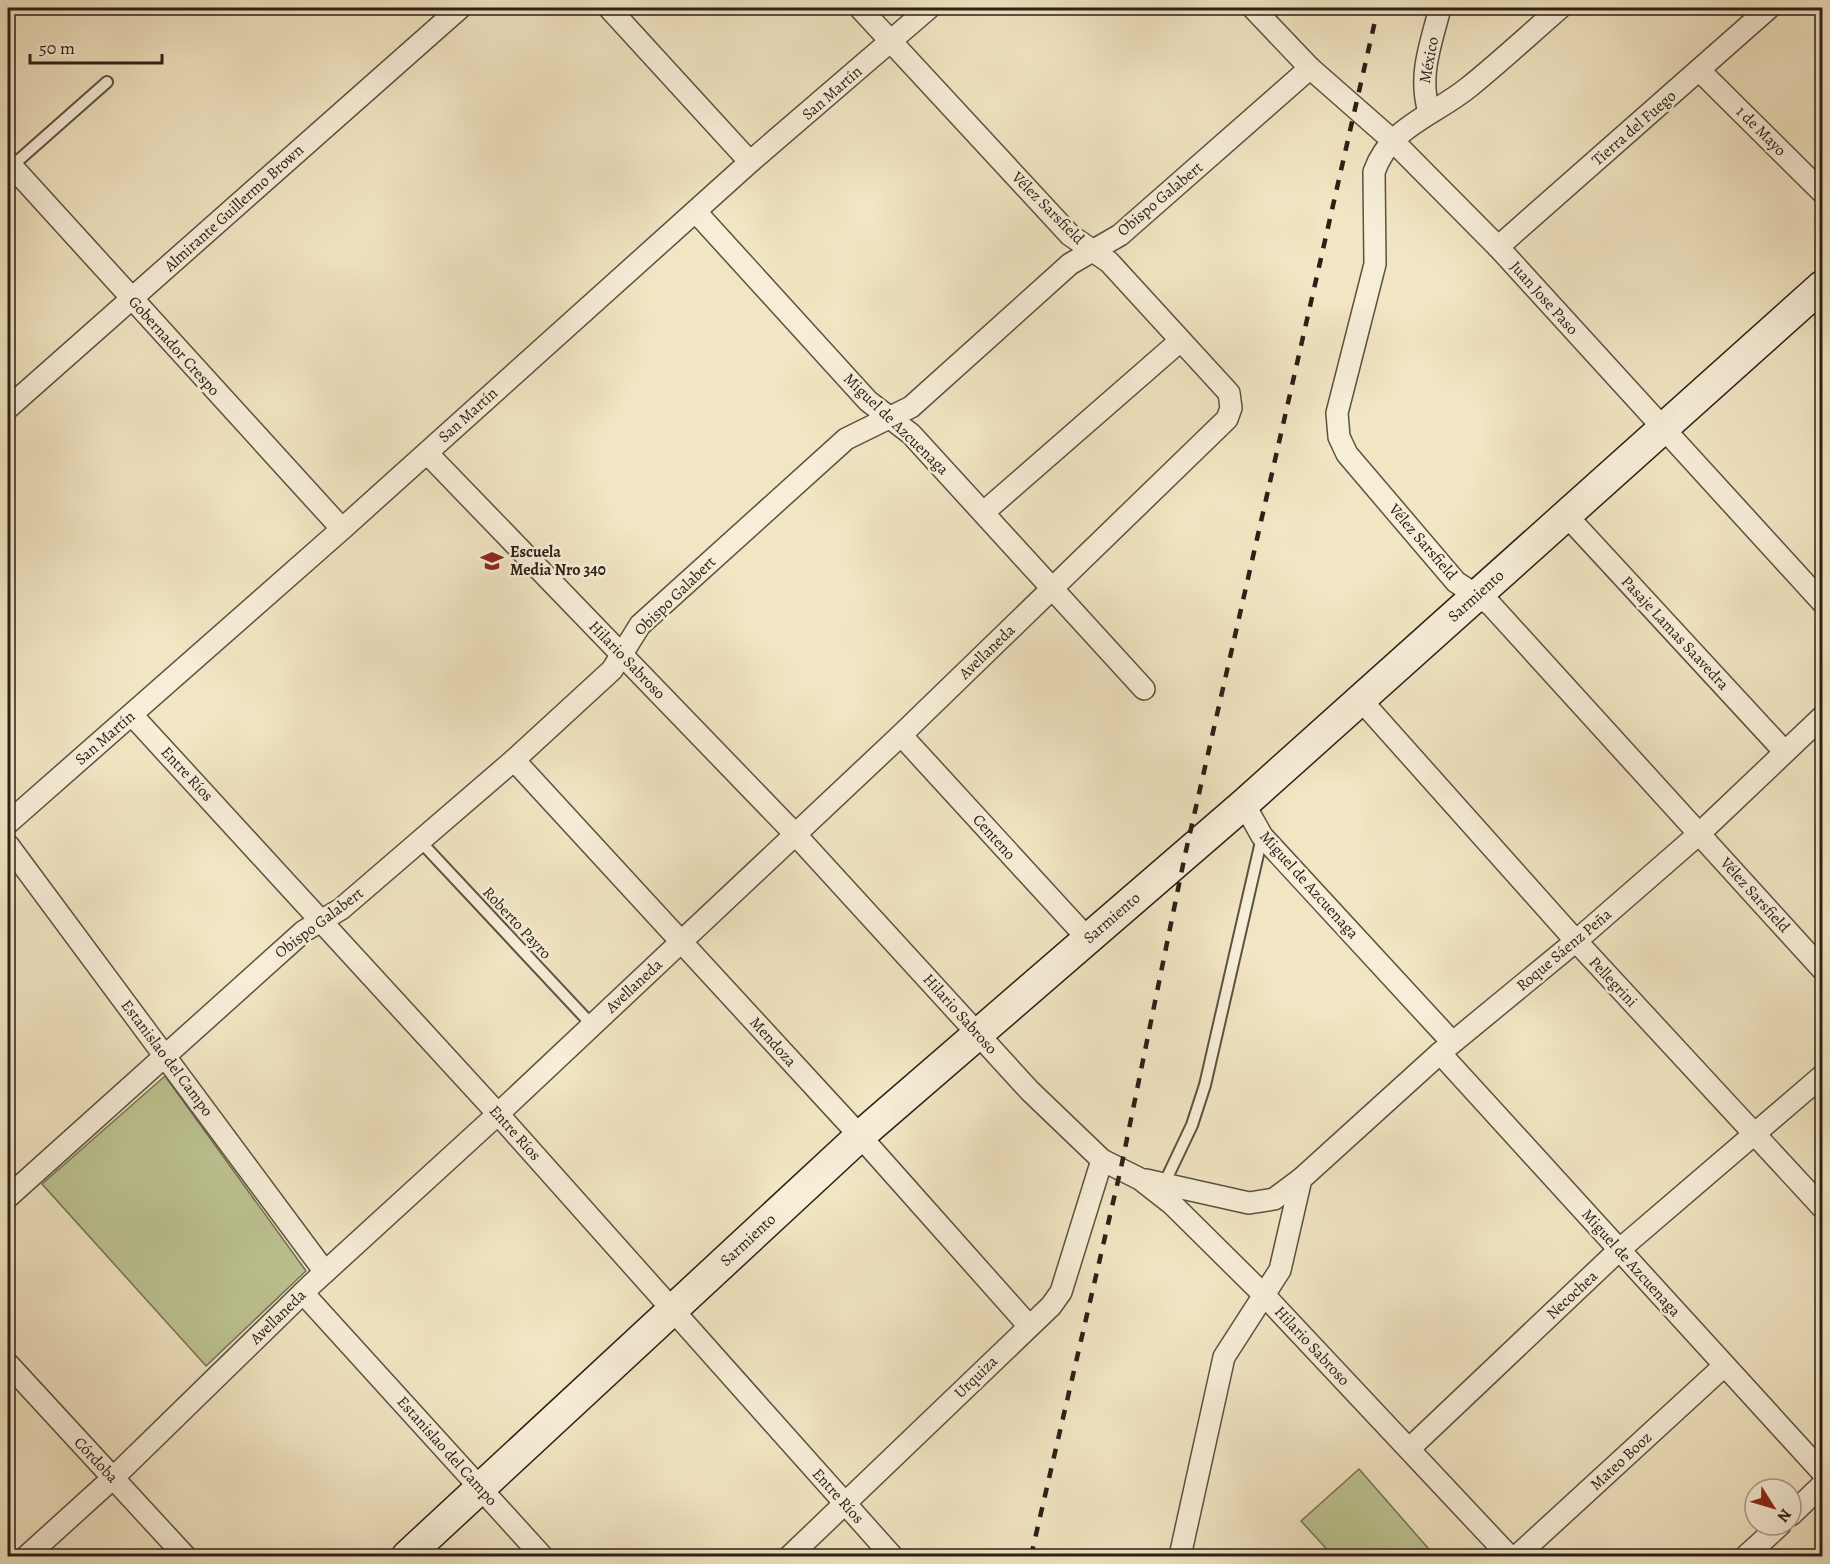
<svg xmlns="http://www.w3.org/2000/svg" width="1830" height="1564" font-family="Alegreya,serif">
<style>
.green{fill:#bdc492;stroke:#737254;stroke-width:1.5}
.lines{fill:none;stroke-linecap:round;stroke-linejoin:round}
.lane-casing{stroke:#5b5242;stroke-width:14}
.street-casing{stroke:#5b5242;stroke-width:24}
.secondary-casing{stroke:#292117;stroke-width:33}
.lane{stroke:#f7eed8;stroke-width:10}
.street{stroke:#f7eed8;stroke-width:21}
.secondary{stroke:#f7eed8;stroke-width:30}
.rail{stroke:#292117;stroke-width:4.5;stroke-dasharray:10 10;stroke-linecap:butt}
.labels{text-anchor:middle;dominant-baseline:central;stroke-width:5;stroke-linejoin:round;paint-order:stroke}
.street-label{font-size:16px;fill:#292117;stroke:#f7eed8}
.poi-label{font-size:16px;font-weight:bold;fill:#292117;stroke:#f7eed8;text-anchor:start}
</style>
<rect width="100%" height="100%" fill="#f2e5c3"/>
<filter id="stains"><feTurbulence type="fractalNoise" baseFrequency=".00333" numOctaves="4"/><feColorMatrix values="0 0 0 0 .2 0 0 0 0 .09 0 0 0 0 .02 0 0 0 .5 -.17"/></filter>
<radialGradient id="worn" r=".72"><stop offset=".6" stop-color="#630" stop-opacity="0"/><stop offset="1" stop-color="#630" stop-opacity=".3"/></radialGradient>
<!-- green -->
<g class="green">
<polygon points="165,1076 306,1271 206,1366 42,1184"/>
<polygon points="1359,1469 1434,1555 1432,1556 1333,1556 1301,1521"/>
</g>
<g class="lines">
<!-- lane casing -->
<g class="lane-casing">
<g id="lane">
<polyline points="12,166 107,82"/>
<polyline points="420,841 592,1025"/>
<polyline points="1164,1184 1192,1125 1205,1085 1262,837"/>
</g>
</g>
<!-- street casing -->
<g class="street-casing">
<g id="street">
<polyline points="609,8 750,162"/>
<polyline points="1253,8 1310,68 1392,140 1498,247 1822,602"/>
<path d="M1560,8C1530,34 1500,62 1469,87C1435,115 1390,126 1374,172L1375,264L1337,413L1339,437L1347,454L1456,582L1491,605L1822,969"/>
<polyline points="1700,71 1822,192"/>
<path d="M1429,112C1418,75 1431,44 1440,8"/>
<polyline points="8,162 342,529"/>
<polyline points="696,212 868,401 911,434 1144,689"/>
<polyline points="1498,247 1769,8"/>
<polyline points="8,408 460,8"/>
<polyline points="427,453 795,834 1030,1091 1102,1160 1140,1179 1172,1204 1264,1295 1509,1556"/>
<polyline points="984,512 1180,341"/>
<polyline points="1566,515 1784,751"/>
<polyline points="1360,699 1576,941 1822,1207"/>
<polyline points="132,715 498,1114 892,1556"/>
<polyline points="901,735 1088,939"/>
<polyline points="514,760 860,1136 1029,1326"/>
<polyline points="1244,804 1262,836 1452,1042"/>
<polyline points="8,823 342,529 750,162 929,8"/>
<polyline points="8,845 325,1272"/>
<polyline points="1440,1053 1822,1472"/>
<polyline points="1146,1180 1249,1203 1274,1199 1301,1179"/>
<polyline points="8,1197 304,931 341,909 514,760 612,670 640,625 846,439 911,407 1070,264 1120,235 1310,68"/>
<polyline points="303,1293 542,1556"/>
<polyline points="8,1364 185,1556"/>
<polyline points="1409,1449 1619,1250 1822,1076"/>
<polyline points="1791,1515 1822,1485"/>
<polyline points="27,1556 113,1478 312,1284 498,1114 901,735 1227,419 1231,408 1229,393 1109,262 1070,235 860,8"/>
<polyline points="790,1556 1051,1306 1061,1292 1102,1160"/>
<polyline points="1180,1556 1224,1357 1280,1270 1301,1179 1440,1053 1576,941 1700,833 1822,717"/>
<polyline points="1517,1556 1724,1366"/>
<polyline points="1746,1556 1780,1525"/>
</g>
</g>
<!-- secondary casing -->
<g class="secondary-casing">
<polyline id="secondary" points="407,1556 860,1136 1244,804 1822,286"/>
</g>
<!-- lane -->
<use href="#lane" class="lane"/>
<!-- street -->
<use href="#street" class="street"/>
<!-- secondary -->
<use href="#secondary" class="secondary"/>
<!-- rail -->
<polyline class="rail" points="1031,1556 1121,1168 1185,855 1378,8"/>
</g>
<!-- icons -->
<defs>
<g id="school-bare" transform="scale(1.8)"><path d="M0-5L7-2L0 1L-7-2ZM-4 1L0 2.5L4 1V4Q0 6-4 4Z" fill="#8f2418" stroke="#f7eed8" stroke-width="2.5" paint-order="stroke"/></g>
</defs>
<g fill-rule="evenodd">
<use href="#school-bare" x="492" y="561"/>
</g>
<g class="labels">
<!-- street labels -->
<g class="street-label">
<text transform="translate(1429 60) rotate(-79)">México</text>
<text transform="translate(832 93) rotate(-41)">San Martín</text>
<text transform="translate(1634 128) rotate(-41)">Tierra del Fuego</text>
<text transform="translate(1761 131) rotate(45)">1 de Mayo</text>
<text transform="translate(1160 199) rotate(-40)">Obispo Galabert</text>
<text transform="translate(234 208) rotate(-42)">Almirante Guillermo Brown</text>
<text transform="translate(1048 208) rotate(45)">Vélez Sarsfield</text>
<text transform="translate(1544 298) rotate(48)">Juan Jose Paso</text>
<text transform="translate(174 346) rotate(48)">Gobernador Crespo</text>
<text transform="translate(468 415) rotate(-42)">San Martín</text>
<text transform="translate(896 424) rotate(44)">Miguel de Azcuenaga</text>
<text transform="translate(1423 542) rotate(49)">Vélez Sarsfield</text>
<text transform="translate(675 596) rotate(-44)">Obispo Galabert</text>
<text transform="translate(1476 596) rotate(-42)">Sarmiento</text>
<text transform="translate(1675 633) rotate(47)">Pasaje Lamas Saavedra</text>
<text transform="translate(987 652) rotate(-44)">Avellaneda</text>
<text transform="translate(627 660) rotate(46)">Hilario Sabroso</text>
<text transform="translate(105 738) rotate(-41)">San Martín</text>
<text transform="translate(187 774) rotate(47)">Entre Ríos</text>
<text transform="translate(994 837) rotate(48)">Centeno</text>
<text transform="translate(1309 885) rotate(48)">Miguel de Azcuenaga</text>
<text transform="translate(1755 895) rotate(48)">Vélez Sarsfield</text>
<text transform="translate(1112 918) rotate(-41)">Sarmiento</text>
<text transform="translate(319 923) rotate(-37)">Obispo Galabert</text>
<text transform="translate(517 923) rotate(47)">Roberto Payro</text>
<text transform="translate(1564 950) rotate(-40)">Roque Sáenz Peña</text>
<text transform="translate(1613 982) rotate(47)">Pellegrini</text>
<text transform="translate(634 986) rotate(-43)">Avellaneda</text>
<text transform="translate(960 1014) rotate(48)">Hilario Sabroso</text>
<text transform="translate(773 1042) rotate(48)">Mendoza</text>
<text transform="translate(167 1058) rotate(53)">Estanislao del Campo</text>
<text transform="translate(515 1133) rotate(48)">Entre Ríos</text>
<text transform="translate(748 1240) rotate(-43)">Sarmiento</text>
<text transform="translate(1631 1263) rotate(48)">Miguel de Azcuenaga</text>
<text transform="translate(1572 1295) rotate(-43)">Necochea</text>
<text transform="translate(278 1317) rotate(-44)">Avellaneda</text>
<text transform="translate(1312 1346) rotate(47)">Hilario Sabroso</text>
<text transform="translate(976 1377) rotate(-44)">Urquiza</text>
<text transform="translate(447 1451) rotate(48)">Estanislao del Campo</text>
<text transform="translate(96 1460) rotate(47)">Córdoba</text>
<text transform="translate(1621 1461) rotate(-43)">Mateo Booz</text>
<text transform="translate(838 1496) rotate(48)">Entre Ríos</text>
</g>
<!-- poi labels -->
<g class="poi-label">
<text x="510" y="552">Escuela<tspan x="510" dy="18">Media Nro 340</tspan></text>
</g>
</g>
<!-- margin -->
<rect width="1830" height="1564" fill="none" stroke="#f2e5c3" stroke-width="30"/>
<rect x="9" y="9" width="1812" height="1546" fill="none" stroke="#292117" stroke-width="3"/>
<rect x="15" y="15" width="1800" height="1534" fill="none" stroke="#292117" stroke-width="1.5"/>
<!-- north arrow -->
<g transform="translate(1773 1507) rotate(127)"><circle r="28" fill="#f7eed8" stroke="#a59c8b" stroke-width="1.5"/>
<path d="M0-4.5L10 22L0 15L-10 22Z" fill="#8f2418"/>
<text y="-9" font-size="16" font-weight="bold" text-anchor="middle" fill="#292117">N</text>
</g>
<!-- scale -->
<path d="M30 54v9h132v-9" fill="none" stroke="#292117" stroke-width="3"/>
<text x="39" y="54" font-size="18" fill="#292117" stroke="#f7eed8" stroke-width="4.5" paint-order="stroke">50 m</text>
<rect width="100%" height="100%" filter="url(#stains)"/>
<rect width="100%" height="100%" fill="url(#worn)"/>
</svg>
